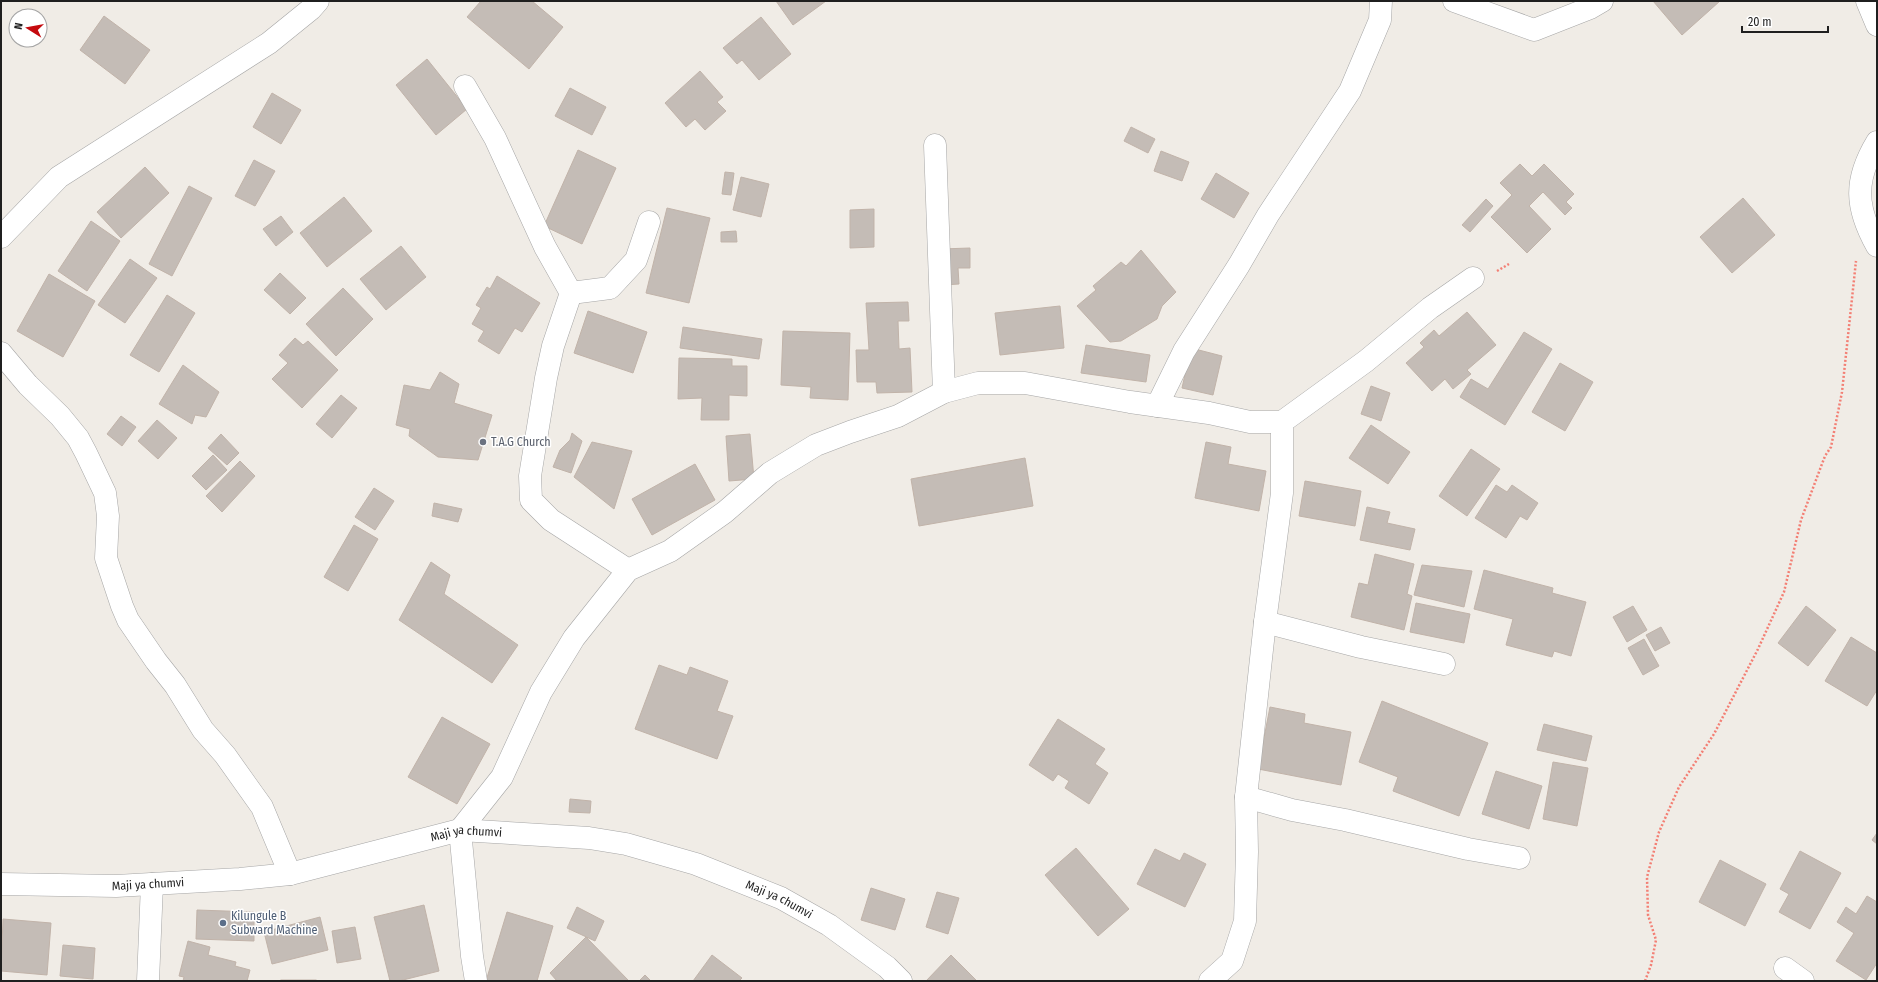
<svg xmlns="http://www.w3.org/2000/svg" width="1878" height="982" font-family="'Fira Sans Condensed',sans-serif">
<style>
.building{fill:#c4bcb6;stroke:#c1b3a9}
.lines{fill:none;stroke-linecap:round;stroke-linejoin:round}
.minor-casing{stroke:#a6a6a6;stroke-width:23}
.path{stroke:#f37f74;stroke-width:2.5;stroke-dasharray:2 2;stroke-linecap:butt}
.minor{stroke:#fff;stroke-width:22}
.worship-dot{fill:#6b7280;stroke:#fff;stroke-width:1.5}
.service-dot{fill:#5c6f8a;stroke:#fff;stroke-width:1.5}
.labels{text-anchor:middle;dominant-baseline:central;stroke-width:3;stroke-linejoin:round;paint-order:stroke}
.worship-label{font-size:12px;fill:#5b616d;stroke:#fff;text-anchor:start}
.street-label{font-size:12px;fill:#1f1f1f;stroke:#fff}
.service-label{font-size:12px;fill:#4e5e75;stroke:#fff;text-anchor:start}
</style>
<rect width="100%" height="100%" fill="#f0ece6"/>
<!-- building -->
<g class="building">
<polygon points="481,1 532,1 563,27 529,69 467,17"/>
<polygon points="776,1 826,1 793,25"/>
<polygon points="1653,1 1720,1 1682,35"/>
<polygon points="104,16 150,50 125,84 80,50"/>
<polygon points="761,17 791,54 759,80 742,60 737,64 723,48"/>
<polygon points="427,59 467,109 436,135 396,85"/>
<polygon points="700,71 723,97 717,102 726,111 705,130 695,119 686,127 665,103"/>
<polygon points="570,88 606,107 592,135 555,116"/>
<polygon points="272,93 301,110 281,144 253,127"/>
<polygon points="1131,127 1155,139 1148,153 1124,141"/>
<polygon points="578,150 616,168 582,244 544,226"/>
<polygon points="1161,151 1189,162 1182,181 1154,171"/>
<polygon points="254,160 275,171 255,206 235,196"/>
<polygon points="1520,164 1532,176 1544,164 1574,194 1566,202 1572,208 1565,215 1543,192 1529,206 1551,229 1527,253 1491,217 1512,195 1500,183"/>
<polygon points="145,167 169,193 121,238 97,212"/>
<polygon points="725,172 734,173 731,195 722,194"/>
<polygon points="1216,173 1249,193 1234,218 1201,199"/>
<polygon points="741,177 769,184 761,217 733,210"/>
<polygon points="189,186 212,198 172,276 149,264"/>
<polygon points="344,197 372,231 327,267 300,233"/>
<polygon points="1743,198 1775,235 1732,273 1700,237"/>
<polygon points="1486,199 1493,206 1470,232 1462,225"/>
<polygon points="667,208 710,218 689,303 646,293"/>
<polygon points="874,209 874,247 850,248 850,210"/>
<polygon points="281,216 293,232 276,246 263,229"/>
<polygon points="91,221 120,241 87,291 58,271"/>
<polygon points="736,231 737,242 721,242 721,232"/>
<polygon points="401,246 426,277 386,310 360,279"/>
<polygon points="970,248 970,268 958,268 959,284 943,285 941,249"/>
<polygon points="1141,250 1176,292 1162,306 1157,319 1121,341 1110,342 1077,306 1096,290 1093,286 1121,262 1126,266"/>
<polygon points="130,259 157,278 125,323 98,305"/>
<polygon points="280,273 306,298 290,314 264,290"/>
<polygon points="49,274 95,301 63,357 17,331"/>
<polygon points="497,276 540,303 522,332 515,328 499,354 478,341 484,331 472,324 481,308 476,305 487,287 490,289"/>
<polygon points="343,288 373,319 336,356 306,324"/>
<polygon points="167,295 195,313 159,372 130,355"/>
<polygon points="908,302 909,321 898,321 899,349 910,348 912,392 877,393 876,382 857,382 856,350 869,350 866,303"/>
<polygon points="1060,306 1064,348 1000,355 995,313"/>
<polygon points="588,311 647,332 633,373 574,353"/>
<polygon points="1467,312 1496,345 1467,370 1471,374 1453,389 1445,379 1432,391 1406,363 1424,347 1420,343 1434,330 1439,336"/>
<polygon points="683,327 762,339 759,359 680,348"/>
<polygon points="783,331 850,333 848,400 810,398 811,387 781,385"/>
<polygon points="1524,332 1552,349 1505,425 1460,397 1471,379 1488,389"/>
<polygon points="295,338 303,345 308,341 338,370 302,408 272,379 288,363 279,355"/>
<polygon points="1086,345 1150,355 1146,382 1081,373"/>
<polygon points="1191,348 1222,356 1213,395 1182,388"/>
<polygon points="679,358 732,359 732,366 747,366 747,396 729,395 729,420 701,420 702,398 678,399"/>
<polygon points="1560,363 1593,382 1565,431 1532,412"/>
<polygon points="183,365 219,392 206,417 195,415 192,424 159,404"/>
<polygon points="440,372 459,384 454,403 492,415 478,460 438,457 409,436 410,429 396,425 404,385 430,390"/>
<polygon points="1371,386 1390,393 1381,421 1361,414"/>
<polygon points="341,395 357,408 332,438 316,424"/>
<polygon points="121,416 136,427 122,446 107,434"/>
<polygon points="157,420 177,438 158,459 138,441"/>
<polygon points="1371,425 1410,452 1388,484 1349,458"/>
<polygon points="572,433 582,441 571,473 553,467 560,450 570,440"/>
<polygon points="221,434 239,453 227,465 208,448"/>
<polygon points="750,434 754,479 729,481 726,436"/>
<polygon points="592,442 632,451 614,509 574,477"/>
<polygon points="1206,442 1231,447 1228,464 1266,471 1259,511 1195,498"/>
<polygon points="1471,449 1500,469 1467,516 1439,496"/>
<polygon points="213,455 227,470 206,490 192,476"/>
<polygon points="1025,458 1033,506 919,526 911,479"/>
<polygon points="240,461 255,476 222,512 206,496"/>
<polygon points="695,464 715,500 652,535 632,499"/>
<polygon points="1305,481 1361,491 1355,526 1299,516"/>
<polygon points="1496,485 1507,492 1512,485 1538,503 1527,520 1520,516 1506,538 1475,518"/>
<polygon points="374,488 394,501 375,530 355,517"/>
<polygon points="434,503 462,509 458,522 432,516"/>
<polygon points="1367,507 1390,512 1387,523 1415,529 1410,550 1360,540"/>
<polygon points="354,525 378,539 348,591 324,577"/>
<polygon points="1375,554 1414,564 1407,594 1412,596 1404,630 1351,617 1359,583 1368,585"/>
<polygon points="431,562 450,575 444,594 518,645 492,683 399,620"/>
<polygon points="1422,565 1472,571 1464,607 1414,595"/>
<polygon points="1484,570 1553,588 1552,593 1586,602 1571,656 1554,651 1552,657 1506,645 1513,619 1474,609"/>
<polygon points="1416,603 1470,614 1464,643 1410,632"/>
<polygon points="1633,606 1647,630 1627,642 1613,617"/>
<polygon points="1806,606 1836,630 1808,666 1778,643"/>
<polygon points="1661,627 1670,643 1655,651 1646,635"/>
<polygon points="1851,637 1877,653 1877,690 1867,706 1825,681"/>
<polygon points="1644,639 1659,666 1643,675 1628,648"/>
<polygon points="659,665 687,675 690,667 728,681 717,711 733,716 717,759 635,729"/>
<polygon points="1382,701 1488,743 1459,816 1393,791 1398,777 1359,762"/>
<polygon points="1270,707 1305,714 1304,723 1351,732 1341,785 1258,769"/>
<polygon points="442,717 490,744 457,804 408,777"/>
<polygon points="1058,719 1105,749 1095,764 1108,773 1089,804 1065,788 1069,781 1058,774 1053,781 1029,765"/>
<polygon points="1544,724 1592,736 1586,761 1537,750"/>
<polygon points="1553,762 1588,768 1577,826 1543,819"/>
<polygon points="1496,771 1542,786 1529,829 1482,814"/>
<polygon points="570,799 591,801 590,813 569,812"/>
<polygon points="1877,833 1877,844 1872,840"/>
<polygon points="1076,848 1129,909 1098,936 1045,875"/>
<polygon points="1155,849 1180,861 1184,853 1206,864 1185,907 1137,884"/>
<polygon points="1800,851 1841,873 1810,929 1779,912 1789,894 1780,889"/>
<polygon points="1720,860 1766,884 1745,926 1699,902"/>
<polygon points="871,888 905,899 895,930 861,920"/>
<polygon points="937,892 959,898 948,934 926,927"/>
<polygon points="1867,896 1877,902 1877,963 1866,980 1836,961 1854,933 1837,922 1846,907 1856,914"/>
<polygon points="424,905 439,971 399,981 390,981 374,917"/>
<polygon points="577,907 604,921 595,941 567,928"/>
<polygon points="197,910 254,912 254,941 196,939"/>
<polygon points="507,912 553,926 537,981 486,981"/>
<polygon points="320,917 328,950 272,964 264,932"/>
<polygon points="3,919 51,923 47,975 1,971"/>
<polygon points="355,927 361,959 337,963 332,931"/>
<polygon points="586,937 629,981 557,981 550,973"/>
<polygon points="188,941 210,947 208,955 236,962 235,966 250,970 247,981 183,981 184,977 179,976"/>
<polygon points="63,945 95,948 93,979 60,976"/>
<polygon points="712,955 742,978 739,981 693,981"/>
<polygon points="951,955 977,981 926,981"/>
<polygon points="645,975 651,981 639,981"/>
<rect x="281" y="980" width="35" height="1"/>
</g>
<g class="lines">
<!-- minor casing -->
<g class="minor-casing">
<g id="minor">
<polyline points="1454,1 1534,30 1590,8 1602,1"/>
<polyline points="1867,1 1877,25"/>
<polyline points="465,86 495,138 545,247 571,293 553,346 546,378 530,476 531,500 551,520 628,570"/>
<path d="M1877,142C1854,180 1855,207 1877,246"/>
<polyline points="935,145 944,392"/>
<polyline points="1,237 59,177 269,43 311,9 318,1"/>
<polyline points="571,293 610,288 636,260 649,222"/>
<polyline points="1,353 28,385 60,416 78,438 86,453 105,493 108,516 106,558 122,606 128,620 156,661 175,685 203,730 225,755 262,807 290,874"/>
<polyline points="1157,406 1184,351 1239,265 1268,215 1350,91 1380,20 1381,1"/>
<polyline points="1265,622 1361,647 1444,664"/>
<polyline points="1246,797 1292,810 1345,820 1468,849 1519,858"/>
<path id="s1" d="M1,884L116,886L240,879L290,874L460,830L589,838L626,844L696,864L781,898L829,925L887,967L901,981"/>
<polyline points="1785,968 1803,981"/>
<polyline points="148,981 152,884"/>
<polyline points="476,981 472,956 460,830 502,777 541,692 574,638 628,570 670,551 725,512 770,473 816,445 850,432 898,416 944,392 978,383 1025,383 1130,402 1209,413 1250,422 1282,422 1366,361 1430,308 1473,278"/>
<polyline points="1210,981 1232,961 1245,921 1247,852 1246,797 1265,622 1282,493 1282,422"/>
</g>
</g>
<!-- path -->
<g class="path">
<polyline points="1497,271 1509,264"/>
<polyline points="1645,981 1651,965 1656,940 1648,915 1647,877 1659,832 1679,787 1714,734 1758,649 1784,592 1801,520 1825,456 1831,447 1842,392 1856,261"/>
</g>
<!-- minor -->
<use href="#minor" class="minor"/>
</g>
<!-- markers -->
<circle class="worship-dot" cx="483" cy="442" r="4"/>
<circle class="service-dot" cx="223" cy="923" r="4"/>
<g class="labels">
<!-- worship labels -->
<g class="worship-label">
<text x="491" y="442">T.A.G Church</text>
</g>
<!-- street labels -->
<g class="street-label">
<text stroke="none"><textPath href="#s1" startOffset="471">Maji ya chumvi</textPath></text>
<text stroke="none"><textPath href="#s1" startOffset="147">Maji ya chumvi</textPath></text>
<text stroke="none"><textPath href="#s1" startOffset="795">Maji ya chumvi</textPath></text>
</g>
<!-- service labels -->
<g class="service-label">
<text x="231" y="916">Kilungule B<tspan x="231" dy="14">Subward Machine</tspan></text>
</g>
</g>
<!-- border -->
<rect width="1878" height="982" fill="none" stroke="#1f1f1f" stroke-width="4"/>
<!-- north arrow -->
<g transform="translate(28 28) rotate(281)"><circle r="19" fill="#ffffff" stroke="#a5a5a5"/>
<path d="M0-3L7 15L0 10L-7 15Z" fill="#c50a0e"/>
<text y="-6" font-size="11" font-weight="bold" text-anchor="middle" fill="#1f1f1f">N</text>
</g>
<!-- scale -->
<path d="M1742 26v6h86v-6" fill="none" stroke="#1f1f1f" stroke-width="2"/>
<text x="1748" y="26" font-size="12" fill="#1f1f1f" stroke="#ffffff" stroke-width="3" paint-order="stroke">20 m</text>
</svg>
